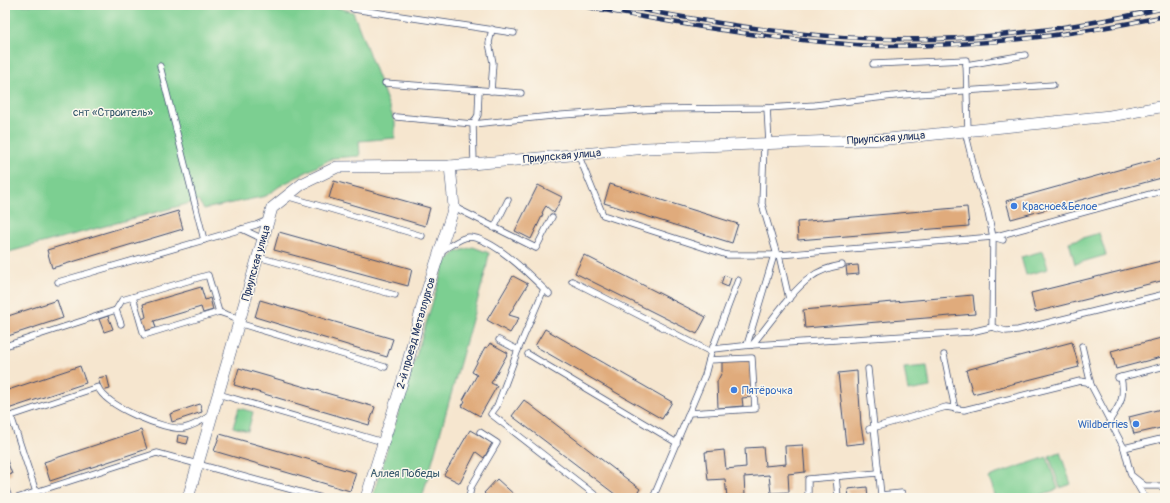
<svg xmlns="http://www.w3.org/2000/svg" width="1170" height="503" font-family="Pangolin,sans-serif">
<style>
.green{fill:#7ccf91;stroke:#4c7f78}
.building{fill:#e0ab7b}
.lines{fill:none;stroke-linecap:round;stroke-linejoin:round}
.lane-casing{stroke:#3c4a6f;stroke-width:7}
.street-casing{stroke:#3c4a6f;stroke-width:12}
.lane{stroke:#fff;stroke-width:5.5}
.street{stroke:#fff;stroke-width:11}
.rail-casing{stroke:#1b2f5e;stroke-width:4.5}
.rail{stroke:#fbf7ec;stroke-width:3;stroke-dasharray:9;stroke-linecap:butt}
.shop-dot{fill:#3f7fe0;stroke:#fbf7ec;stroke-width:1.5}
.labels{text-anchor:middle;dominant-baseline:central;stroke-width:3;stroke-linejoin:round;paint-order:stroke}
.park-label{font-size:11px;fill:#33576b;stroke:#fbf7ec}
.street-label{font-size:11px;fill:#1b2f5e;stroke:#fbf7ec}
.shop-label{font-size:11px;fill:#366cbe;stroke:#fbf7ec;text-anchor:start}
</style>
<rect width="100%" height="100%" fill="#fbf7ec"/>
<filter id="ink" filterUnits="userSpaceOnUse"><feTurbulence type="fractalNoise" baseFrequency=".025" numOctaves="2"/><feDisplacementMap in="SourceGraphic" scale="8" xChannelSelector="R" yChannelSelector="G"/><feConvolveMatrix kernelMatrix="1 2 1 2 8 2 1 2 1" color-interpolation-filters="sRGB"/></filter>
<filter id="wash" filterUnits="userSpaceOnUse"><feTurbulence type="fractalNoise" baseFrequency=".012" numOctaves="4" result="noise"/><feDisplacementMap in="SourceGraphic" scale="16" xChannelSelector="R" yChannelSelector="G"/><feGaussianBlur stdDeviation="0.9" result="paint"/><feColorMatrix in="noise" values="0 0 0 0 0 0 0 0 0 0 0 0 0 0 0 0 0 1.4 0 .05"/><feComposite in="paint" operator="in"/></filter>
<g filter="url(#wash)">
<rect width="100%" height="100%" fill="#f6e6cf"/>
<!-- green -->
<g class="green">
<polygon points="5,5 319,5 335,7 353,12 395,122 395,138 359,141 360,156 333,158 280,186 266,196 204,209 198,201 5,253"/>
<polygon points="1099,233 1106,255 1075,264 1069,242"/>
<polygon points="473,247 489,253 486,270 422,498 372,498 445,262 456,252"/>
<polygon points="1043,251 1048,269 1026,275 1021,257"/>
<polygon points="927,366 930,387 908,391 904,368"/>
<polygon points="239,408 253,412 248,431 233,427"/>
<polygon points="1060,452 1071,484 1060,488 1049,456"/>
<polygon points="1047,457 1058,489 1032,498 995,498 988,477"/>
</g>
<g id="blocks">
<!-- building -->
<g class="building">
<polygon points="1165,157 1165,177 1011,219 1006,201"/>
<polygon points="334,181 430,208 425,226 329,198"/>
<polygon points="610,184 738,224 732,243 604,203"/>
<polygon points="538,185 562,197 554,213 546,206 544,209 542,213 543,214 531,239 515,231"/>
<polygon points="967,207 969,226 798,240 797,222"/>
<polygon points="178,211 183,229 52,268 47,250"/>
<polygon points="279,232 412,269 408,286 274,250"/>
<polygon points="584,255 706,317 697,334 575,273"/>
<polygon points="1165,260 1165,280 1035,312 1031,293"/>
<polygon points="858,265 859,274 847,275 846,266"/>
<polygon points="724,275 731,278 728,287 721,284"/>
<polygon points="513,276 528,284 509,315 519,318 510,333 487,320"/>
<polygon points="201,287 205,300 210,298 213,310 203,313 201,307 154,321 156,328 145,331 142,319 146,317 143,304"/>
<polygon points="973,295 975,314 805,328 803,310"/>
<polygon points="57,300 63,318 5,337 5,317"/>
<polygon points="260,300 393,339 387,357 255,317"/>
<polygon points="108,316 113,329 104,332 99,319"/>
<polygon points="545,329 672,402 662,419 535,346"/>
<polygon points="1165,337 1165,356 1116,369 1111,351"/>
<polygon points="1072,342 1079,367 973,394 966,370"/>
<polygon points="490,343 508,353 491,383 497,386 480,416 462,406 465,401 463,400 477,375 472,372 485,347 487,348"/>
<polygon points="750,359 752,397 742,398 743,406 718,408 717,382 722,372 722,360"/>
<polygon points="80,366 86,383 5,410 5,391"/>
<polygon points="239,368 375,407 369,425 234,385"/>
<polygon points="857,371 858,394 859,394 861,425 864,443 846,445 838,373"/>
<polygon points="107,376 110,389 102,391 98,378"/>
<polygon points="524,400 640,489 634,498 620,498 512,416"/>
<polygon points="200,404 202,412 172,422 170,414"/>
<polygon points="1165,408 1165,427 1134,434 1129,417"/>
<polygon points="141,430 147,449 50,481 44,462"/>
<polygon points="470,430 492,443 484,458 476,452 460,483 444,475"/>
<polygon points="220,434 356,473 350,491 214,451"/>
<polygon points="178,435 189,437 187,444 177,442"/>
<polygon points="803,445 805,472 788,474 789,492 771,493 769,475 744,477 745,495 727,497 725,479 708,480 705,452 724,450 726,469 746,467 745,448 763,447 765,466 786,464 785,446"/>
<polygon points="5,455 12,474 5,477"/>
<polygon points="497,479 518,498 489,498 484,493"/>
<polygon points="867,487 868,498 849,498 848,489"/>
</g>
</g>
</g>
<g filter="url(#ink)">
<use href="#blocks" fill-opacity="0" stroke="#3c4a6f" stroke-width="1"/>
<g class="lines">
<!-- lane casing -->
<g class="lane-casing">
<g id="lane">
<polyline points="353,9 514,33"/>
<polyline points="873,64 966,60 968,131"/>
<polyline points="966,65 1025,55"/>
<polyline points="160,66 204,240"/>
<polyline points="385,83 521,93"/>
<polyline points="491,91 493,63 489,43 492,29"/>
<polyline points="767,108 769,144"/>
<polyline points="396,117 473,124 562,115 658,109 767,108 815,105 903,95 1053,85"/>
<polyline points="764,144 762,204 777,255"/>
<polyline points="578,154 603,215 727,255 779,255 993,237 1165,190"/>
<polyline points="474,163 473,124 478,115 479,90"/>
<polyline points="286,196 422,236"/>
<polyline points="454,207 536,248 552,217"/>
<polyline points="494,228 508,200"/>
<polyline points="242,229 263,239"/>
<polyline points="993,237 1003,240"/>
<path d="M441,251C449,247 461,237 469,237C494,238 532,277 549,294"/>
<polyline points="779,255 789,299"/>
<polyline points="258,257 395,295"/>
<polyline points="572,281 711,352"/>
<polyline points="58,282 256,225 268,220"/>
<polyline points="544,289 518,350 497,406 491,414 599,498"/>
<polyline points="133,297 144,335 219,312"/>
<polyline points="121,324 116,310 122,300 208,275 219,312 234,317 238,323 385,367"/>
<polyline points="992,327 1006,331 1018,330 1165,294"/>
<polyline points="499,340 518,350"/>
<polyline points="747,345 774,255"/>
<path d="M752,345C768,326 791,291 811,277C820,270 831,267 842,265"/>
<polyline points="5,346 116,310"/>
<polyline points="1082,346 1091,385"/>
<polyline points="713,349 752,345 971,332 992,327 993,237 987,208 977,180 965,131"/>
<polyline points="528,354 677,443"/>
<polyline points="944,355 955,409"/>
<polyline points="868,369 881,495 902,493 903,498"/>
<polyline points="1118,378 1165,366"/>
<polyline points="218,394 383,442"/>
<polyline points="689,413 755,409 752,358 709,360"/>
<polyline points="11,416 36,492"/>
<path d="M5,418L98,387C105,406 165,431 184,428C194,426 203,420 211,415"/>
<path d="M1110,420C1121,403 1125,398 1121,377"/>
<polyline points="869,429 946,407 964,410 1080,381 1087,382 1091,385 1124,448 1131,475 1145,486 1165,486"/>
<polyline points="1124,448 1165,438"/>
<polyline points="836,476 838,498"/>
<polyline points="1134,479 1145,498"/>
<polyline points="5,487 9,498"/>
<polyline points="17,498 157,453 322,498"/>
<polyline points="469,498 471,487 497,443 480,432"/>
<polyline points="653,498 705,375 711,352 738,280"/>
<polyline points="808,498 808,479 878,473"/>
</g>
</g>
<!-- street casing -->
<g class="street-casing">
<g id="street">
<polyline points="188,498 272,208 302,184 337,167 450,166 647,148 888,139 1110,116 1165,106"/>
<polyline points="366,498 405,373 423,303 454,207 450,166"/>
</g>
</g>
<!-- lane -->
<use href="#lane" class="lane"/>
<!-- street -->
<use href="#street" class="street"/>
<!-- rail casing -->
<g class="rail-casing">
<g id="rail">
<path d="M577,5C659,20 740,35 823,42C840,43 857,46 874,46C974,47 1067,37 1165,16"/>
<path d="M616,5C721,25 827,42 934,39C1012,37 1089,25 1165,8"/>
</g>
</g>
<!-- rail -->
<use href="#rail" class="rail"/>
</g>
</g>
<!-- markers -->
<g class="shop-dot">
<circle cx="1014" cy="206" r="4"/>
<circle cx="734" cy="390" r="4"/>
<circle cx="1136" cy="424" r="4"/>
</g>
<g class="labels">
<!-- park labels -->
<g class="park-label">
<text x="113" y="112">снт «Строитель»</text>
<text x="405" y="473">Аллея Победы</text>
</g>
<!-- street labels -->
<g class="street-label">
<text transform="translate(886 138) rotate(-4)">Приупская улица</text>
<text transform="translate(562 156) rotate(-5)">Приупская улица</text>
<text transform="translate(256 263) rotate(-74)">Приупская улица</text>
<text transform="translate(416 333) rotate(-74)">2-й проезд Металлургов</text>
</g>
<!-- shop labels -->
<g class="shop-label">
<text x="1022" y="206">Красное&amp;Белое</text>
<text x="742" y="390">Пятёрочка</text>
<text x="1128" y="424" text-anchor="end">Wildberries</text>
</g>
</g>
<!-- margin -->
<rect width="1170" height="503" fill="none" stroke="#fbf7ec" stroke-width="20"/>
</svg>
